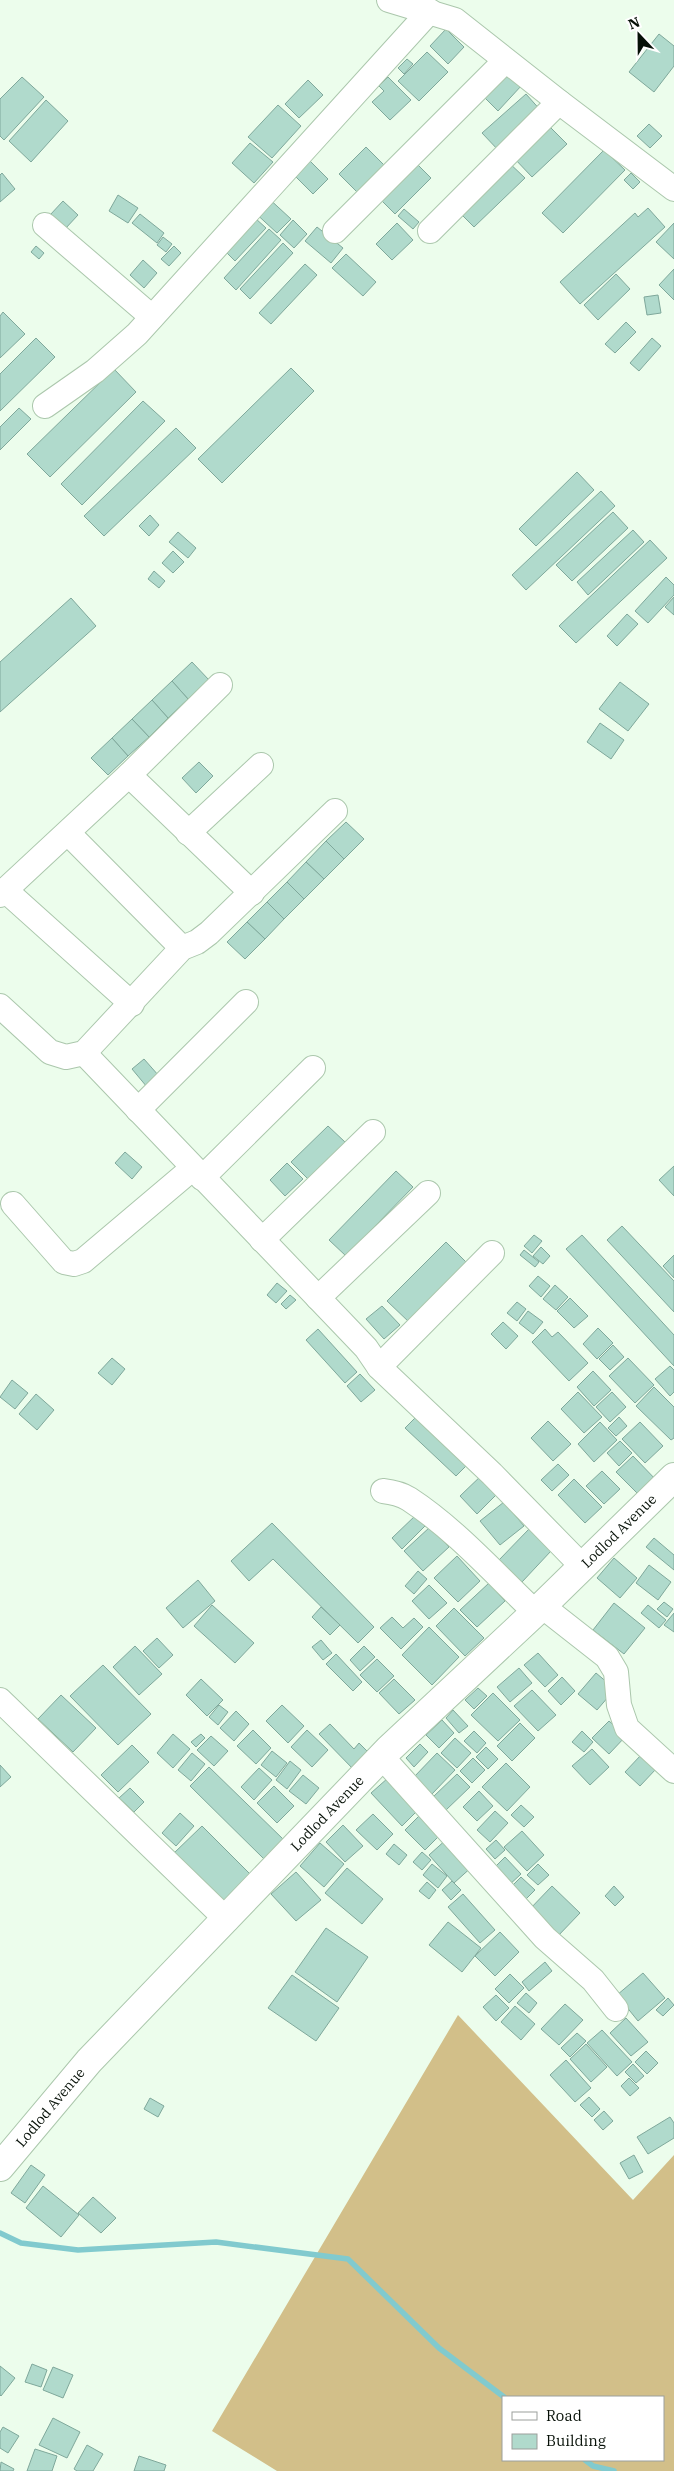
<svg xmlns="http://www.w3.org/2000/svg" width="674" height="2471" font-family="'IBM Plex Serif',serif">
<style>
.forest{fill:#d2bf89;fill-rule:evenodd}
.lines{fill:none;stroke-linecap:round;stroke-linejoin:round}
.stream{stroke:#81cace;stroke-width:5.5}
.building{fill:#b0dacc;stroke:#7fa89b}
.minor-casing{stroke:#abc7ac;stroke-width:26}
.major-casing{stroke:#abc7ac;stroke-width:30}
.minor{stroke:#fff;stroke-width:24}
.major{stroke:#fff;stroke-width:28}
.labels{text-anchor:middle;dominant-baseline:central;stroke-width:4;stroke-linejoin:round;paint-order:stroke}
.street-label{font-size:14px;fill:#061007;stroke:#fff}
</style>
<rect width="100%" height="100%" fill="#ecfdec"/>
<!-- forest -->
<path class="forest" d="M458,2015L633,2200L674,2155V2471H277L212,2431ZM503,2397H663V2460H503Z"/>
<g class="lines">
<!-- stream -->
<g class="stream">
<polyline points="0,2233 21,2243 78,2250 216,2242 348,2259 439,2348 504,2397"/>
<polyline points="585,2460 593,2466 614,2471"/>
</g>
</g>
<!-- building -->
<g class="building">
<polygon points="446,29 464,47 448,64 430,46"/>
<polygon points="659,34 674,46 674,66 654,92 629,72"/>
<polygon points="427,52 448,72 419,101 398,81"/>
<polygon points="407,59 413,64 404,74 398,68"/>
<polygon points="504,68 522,85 498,111 485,98"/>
<polygon points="22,77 44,97 4,140 0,136 0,99"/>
<polygon points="388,77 411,100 390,120 372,102 384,91 379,86"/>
<polygon points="308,80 323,95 299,118 285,104"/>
<polygon points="526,94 543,113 500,152 482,133"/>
<polygon points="46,100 68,121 31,162 9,141"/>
<polygon points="278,105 301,126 272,158 248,137"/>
<polygon points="649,124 662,136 650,148 637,136"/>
<polygon points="548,125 567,144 532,177 513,157"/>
<polygon points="250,143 273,162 254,183 232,163"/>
<polygon points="366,147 385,166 358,193 339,174"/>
<polygon points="604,150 625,170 563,233 542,213"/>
<polygon points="307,158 328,179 313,194 292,173"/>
<polygon points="505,159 525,178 474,227 455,208"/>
<polygon points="414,161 431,178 395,214 378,197"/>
<polygon points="2,173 15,189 0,202 0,175"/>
<polygon points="631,173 640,182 633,189 624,180"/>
<polygon points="118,195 138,208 128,223 109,211"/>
<polygon points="265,195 291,219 277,233 252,210"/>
<polygon points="63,201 78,215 65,229 50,215"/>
<polygon points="648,208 665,227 580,304 560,282 635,213 638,217"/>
<polygon points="404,209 419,222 413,229 398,216"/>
<polygon points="140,214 164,233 157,243 132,223"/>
<polygon points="255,218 266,228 235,261 225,251"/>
<polygon points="293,220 307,234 294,248 280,235"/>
<polygon points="397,223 413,240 392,260 376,244"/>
<polygon points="674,223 674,259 656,242"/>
<polygon points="317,227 343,248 331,263 305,241"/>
<polygon points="269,229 281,240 236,290 224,278"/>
<polygon points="163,237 172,244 166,252 157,245"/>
<polygon points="283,243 293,253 250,299 240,289"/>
<polygon points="36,246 44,253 39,259 31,252"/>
<polygon points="174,246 181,253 169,266 161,259"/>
<polygon points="346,254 376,282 363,296 332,268"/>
<polygon points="143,260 157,273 144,288 130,275"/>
<polygon points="305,264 317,275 271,324 259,313"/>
<polygon points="674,269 674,300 659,285"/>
<polygon points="616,274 630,289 598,320 584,305"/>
<polygon points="658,295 661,313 647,315 644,297"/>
<polygon points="3,312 25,334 0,358 0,316"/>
<polygon points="626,322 636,332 615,353 605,344"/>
<polygon points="36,338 55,357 0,411 0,374"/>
<polygon points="652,338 661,346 639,371 630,363"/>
<polygon points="291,368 314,391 222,483 198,459"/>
<polygon points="114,369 136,392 50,477 27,454"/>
<polygon points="143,401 165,421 82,505 61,484"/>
<polygon points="19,408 31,419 0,450 0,427"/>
<polygon points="176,428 196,448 104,536 84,516"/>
<polygon points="577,472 594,490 536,546 519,529"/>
<polygon points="601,491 615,506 526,590 512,575"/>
<polygon points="613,512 628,528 572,581 556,565"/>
<polygon points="150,515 159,525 149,536 139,526"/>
<polygon points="633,530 644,542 588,595 577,582"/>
<polygon points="178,532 196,548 188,558 169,542"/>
<polygon points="650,540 667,558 576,643 559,626"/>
<polygon points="173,551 184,562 173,573 162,563"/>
<polygon points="154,571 165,581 159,588 148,579"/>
<polygon points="666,577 674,585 674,595 648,623 635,611"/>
<polygon points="674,597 674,615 665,607"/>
<polygon points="71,598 96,626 0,712 0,662"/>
<polygon points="627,614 638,624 617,646 607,636"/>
<polygon points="192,662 209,680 188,699 172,681"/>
<polygon points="172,681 188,699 168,718 152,700"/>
<polygon points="620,682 649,704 628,731 599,709"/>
<polygon points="152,700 168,718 149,737 132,719"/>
<polygon points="132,719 149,737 128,756 112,738"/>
<polygon points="600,723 624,740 611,759 587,742"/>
<polygon points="112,738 128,756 108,775 91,758"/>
<polygon points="199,762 213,776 196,793 182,778"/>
<polygon points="346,822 364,839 344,859 326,841"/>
<polygon points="326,841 344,859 324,879 306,862"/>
<polygon points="306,862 324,879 304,899 287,882"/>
<polygon points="287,882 304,899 284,919 267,902"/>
<polygon points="267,902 284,919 265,939 247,922"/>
<polygon points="247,922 265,939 245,959 227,942"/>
<polygon points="144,1059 159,1076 147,1087 132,1069"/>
<polygon points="328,1126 345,1142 308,1179 291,1162"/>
<polygon points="125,1152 142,1167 132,1179 115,1163"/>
<polygon points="287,1163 303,1179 285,1196 270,1180"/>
<polygon points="674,1166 674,1196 659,1180"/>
<polygon points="396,1171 413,1187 346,1256 329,1240"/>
<polygon points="622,1226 674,1281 674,1312 607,1240"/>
<polygon points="534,1235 542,1241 532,1253 524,1246"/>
<polygon points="582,1235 674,1335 674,1366 566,1249"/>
<polygon points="446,1242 468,1264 410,1323 387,1301"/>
<polygon points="541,1247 550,1256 543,1264 533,1256"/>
<polygon points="524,1250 539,1262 535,1267 520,1255"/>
<polygon points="674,1255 674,1278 663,1266"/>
<polygon points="538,1276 550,1286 541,1297 529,1286"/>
<polygon points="277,1283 287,1291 276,1303 267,1295"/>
<polygon points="555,1285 568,1297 556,1310 543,1299"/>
<polygon points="290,1295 296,1300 286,1309 281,1304"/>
<polygon points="570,1298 588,1316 574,1328 557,1311"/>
<polygon points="517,1302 526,1309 517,1321 507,1313"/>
<polygon points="382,1306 400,1325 384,1339 366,1319"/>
<polygon points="528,1311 543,1322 533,1334 519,1323"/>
<polygon points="503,1322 518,1336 506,1349 491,1334"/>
<polygon points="598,1328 613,1343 597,1359 583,1344"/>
<polygon points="318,1329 357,1372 345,1383 306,1340"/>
<polygon points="545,1329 552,1337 558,1332 588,1363 569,1381 532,1342"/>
<polygon points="613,1345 624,1357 610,1370 599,1359"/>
<polygon points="112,1358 125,1369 112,1385 98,1373"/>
<polygon points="628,1358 654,1385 635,1403 609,1376"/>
<polygon points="670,1366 674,1370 674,1392 670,1396 655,1379"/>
<polygon points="593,1371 611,1390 594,1406 577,1387"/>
<polygon points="360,1374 375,1390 361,1402 347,1386"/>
<polygon points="12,1380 28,1393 15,1409 0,1397"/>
<polygon points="654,1387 674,1407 674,1438 671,1440 636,1406"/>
<polygon points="578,1392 602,1417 584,1433 561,1409"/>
<polygon points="612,1392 626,1407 610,1422 596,1407"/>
<polygon points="36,1394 54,1410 37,1430 19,1414"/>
<polygon points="421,1412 472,1460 456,1476 405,1428"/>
<polygon points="619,1417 627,1426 616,1436 608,1428"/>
<polygon points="548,1421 571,1444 553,1461 531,1438"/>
<polygon points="600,1422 617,1440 594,1462 578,1444"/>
<polygon points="640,1422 663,1446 645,1463 622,1439"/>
<polygon points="620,1441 632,1453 619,1466 607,1453"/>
<polygon points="633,1456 659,1483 643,1499 616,1472"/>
<polygon points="558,1464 569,1475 552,1491 541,1480"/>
<polygon points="602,1471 620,1489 604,1504 586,1486"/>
<polygon points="484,1473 501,1490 477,1514 460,1496"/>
<polygon points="574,1479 602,1507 585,1523 558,1495"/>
<polygon points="504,1502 524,1526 500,1545 480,1521"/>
<polygon points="417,1514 427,1524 402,1549 392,1538"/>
<polygon points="272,1523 374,1627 358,1643 273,1559 249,1581 231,1561"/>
<polygon points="430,1527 449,1547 423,1571 404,1551"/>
<polygon points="529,1529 551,1551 522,1582 499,1560"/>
<polygon points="654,1538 674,1555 674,1570 646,1547"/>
<polygon points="457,1556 480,1581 458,1602 434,1578"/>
<polygon points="614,1558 637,1578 620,1598 597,1578"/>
<polygon points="649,1565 671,1582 658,1600 636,1583"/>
<polygon points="418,1571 427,1579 414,1594 405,1586"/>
<polygon points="198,1580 215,1601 183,1628 166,1608"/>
<polygon points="489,1583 505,1601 477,1627 460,1610"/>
<polygon points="429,1585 447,1603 429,1619 412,1601"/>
<polygon points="664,1602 673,1609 667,1617 657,1609"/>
<polygon points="614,1603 645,1628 624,1654 593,1630"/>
<polygon points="212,1605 254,1643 235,1663 194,1626"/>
<polygon points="648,1605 666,1620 659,1628 641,1613"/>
<polygon points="321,1607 340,1625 330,1635 312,1617"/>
<polygon points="454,1608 484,1638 465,1656 436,1626"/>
<polygon points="674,1613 674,1632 664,1625"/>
<polygon points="392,1617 403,1628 414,1618 423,1627 401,1649 380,1628"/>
<polygon points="429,1627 459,1657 432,1685 402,1655"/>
<polygon points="157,1638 173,1655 159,1668 143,1651"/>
<polygon points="321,1640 332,1653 323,1660 312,1647"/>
<polygon points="135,1646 162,1674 139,1695 113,1667"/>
<polygon points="364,1646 375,1657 360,1671 350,1660"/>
<polygon points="538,1653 558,1675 545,1687 524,1665"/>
<polygon points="336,1654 362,1682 353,1691 326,1664"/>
<polygon points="377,1659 394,1676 377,1692 360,1675"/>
<polygon points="103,1665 151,1714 118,1745 70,1696"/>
<polygon points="519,1668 532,1683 510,1702 497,1687"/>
<polygon points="596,1673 615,1689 597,1710 578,1694"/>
<polygon points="562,1677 575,1691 561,1705 548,1691"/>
<polygon points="201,1679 223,1700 207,1716 186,1695"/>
<polygon points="394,1679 415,1700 399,1714 379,1693"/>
<polygon points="478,1688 487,1696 474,1709 465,1700"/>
<polygon points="532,1690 556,1715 538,1731 514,1706"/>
<polygon points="493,1693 520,1720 498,1741 471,1715"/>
<polygon points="61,1695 96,1728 73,1752 38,1719"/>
<polygon points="219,1705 228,1712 218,1725 209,1717"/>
<polygon points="282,1705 304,1726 288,1743 266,1721"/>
<polygon points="453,1710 468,1726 459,1733 446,1718"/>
<polygon points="236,1711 249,1724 234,1741 220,1728"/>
<polygon points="442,1720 454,1733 439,1748 426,1735"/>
<polygon points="609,1721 626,1736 609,1754 592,1738"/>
<polygon points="520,1723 535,1738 512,1761 497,1746"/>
<polygon points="330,1724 354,1749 359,1743 371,1755 355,1771 319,1734"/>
<polygon points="253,1730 271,1748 256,1764 237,1746"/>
<polygon points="307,1730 328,1750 312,1767 291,1747"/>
<polygon points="474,1731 486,1743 477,1753 464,1741"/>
<polygon points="582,1731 593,1742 584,1752 572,1742"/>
<polygon points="173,1734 190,1749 173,1768 157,1753"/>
<polygon points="201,1734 205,1738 196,1747 191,1742"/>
<polygon points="211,1736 228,1751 214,1766 197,1750"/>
<polygon points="455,1738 471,1753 457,1768 441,1753"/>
<polygon points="420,1744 428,1752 414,1767 406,1758"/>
<polygon points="132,1745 149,1762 118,1792 101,1775"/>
<polygon points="486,1747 498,1759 488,1769 476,1757"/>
<polygon points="592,1749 609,1767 590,1785 572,1766"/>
<polygon points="272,1751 287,1763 276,1777 261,1765"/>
<polygon points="192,1753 205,1764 191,1781 178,1770"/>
<polygon points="437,1753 455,1770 432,1794 414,1777"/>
<polygon points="641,1755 656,1769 640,1786 625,1772"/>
<polygon points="473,1758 485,1770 472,1783 460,1771"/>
<polygon points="290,1761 301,1770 287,1789 276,1780"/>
<polygon points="506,1763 530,1787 507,1811 482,1787"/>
<polygon points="0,1765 11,1777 0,1787"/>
<polygon points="209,1767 284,1840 264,1859 190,1786"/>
<polygon points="259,1768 272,1780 254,1800 241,1787"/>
<polygon points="457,1774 470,1787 446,1810 433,1797"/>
<polygon points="303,1775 319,1788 306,1804 289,1791"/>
<polygon points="388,1778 418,1810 402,1826 371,1793"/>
<polygon points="274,1786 294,1806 277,1823 257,1803"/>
<polygon points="130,1788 144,1802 134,1812 119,1798"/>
<polygon points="479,1791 493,1806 477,1821 463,1807"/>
<polygon points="521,1805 534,1817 524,1827 511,1815"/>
<polygon points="495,1811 508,1823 490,1842 477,1830"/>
<polygon points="180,1813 194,1826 176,1846 162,1833"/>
<polygon points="422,1813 442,1833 425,1850 405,1830"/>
<polygon points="373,1814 393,1834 377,1850 356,1830"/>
<polygon points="343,1825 363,1846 345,1862 326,1842"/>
<polygon points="202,1826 254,1878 226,1906 173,1854"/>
<polygon points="522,1831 544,1855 527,1871 504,1847"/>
<polygon points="448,1838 474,1865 454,1883 429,1855"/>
<polygon points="496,1840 505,1850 495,1859 486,1849"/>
<polygon points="320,1843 344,1864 324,1887 300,1866"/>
<polygon points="394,1844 407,1855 399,1865 386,1854"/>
<polygon points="422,1852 431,1860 422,1870 413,1862"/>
<polygon points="505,1857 521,1874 507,1887 491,1871"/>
<polygon points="432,1864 447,1876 438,1888 423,1875"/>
<polygon points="538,1864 549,1875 538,1885 527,1875"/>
<polygon points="347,1868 383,1899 362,1924 325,1893"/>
<polygon points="296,1872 321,1900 296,1921 271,1894"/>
<polygon points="521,1877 535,1890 525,1900 511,1887"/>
<polygon points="452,1881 461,1890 451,1900 442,1890"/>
<polygon points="427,1882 436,1890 429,1899 419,1891"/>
<polygon points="552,1886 580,1913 556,1938 528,1911"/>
<polygon points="614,1886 624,1897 615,1906 605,1896"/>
<polygon points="463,1894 495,1930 480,1943 448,1907"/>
<polygon points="448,1922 481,1948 462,1972 429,1945"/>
<polygon points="326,1928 368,1957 337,2002 295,1972"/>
<polygon points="500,1932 519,1952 495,1976 475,1956"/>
<polygon points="545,1962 552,1971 529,1991 522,1982"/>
<polygon points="643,1973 665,1998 638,2021 617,1995"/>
<polygon points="510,1974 524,1988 509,2003 495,1989"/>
<polygon points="292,1975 339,2008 316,2041 268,2008"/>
<polygon points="526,1993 537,2003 529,2013 517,2003"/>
<polygon points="496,1995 509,2008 496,2021 483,2007"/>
<polygon points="668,1998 674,2005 663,2016 656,2010"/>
<polygon points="565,2004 583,2020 559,2045 541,2029"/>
<polygon points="515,2006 535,2024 521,2040 501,2022"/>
<polygon points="626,2018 648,2042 631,2056 610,2033"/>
<polygon points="602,2030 632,2062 617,2076 587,2043"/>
<polygon points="577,2033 586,2041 570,2057 561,2048"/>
<polygon points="586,2044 607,2067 591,2082 570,2059"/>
<polygon points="646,2051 658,2063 647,2074 635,2062"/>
<polygon points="566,2060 591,2088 575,2102 550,2075"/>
<polygon points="633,2064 644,2076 636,2083 625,2072"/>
<polygon points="629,2078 639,2088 630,2096 621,2086"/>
<polygon points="589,2097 600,2109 592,2117 580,2105"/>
<polygon points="150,2098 164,2106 158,2117 144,2109"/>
<polygon points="604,2111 613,2121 603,2130 594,2120"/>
<polygon points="670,2117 674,2123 674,2138 648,2154 637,2137"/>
<polygon points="634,2155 643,2172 629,2179 620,2163"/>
<polygon points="31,2165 45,2175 25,2203 11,2193"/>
<polygon points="43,2186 79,2215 61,2237 26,2208"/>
<polygon points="93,2197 116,2218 101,2233 78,2213"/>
<polygon points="32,2364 47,2370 41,2387 25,2382"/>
<polygon points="0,2366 15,2378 1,2396 0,2395"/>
<polygon points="53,2367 73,2375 63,2398 43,2390"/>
<polygon points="53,2418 80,2432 67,2458 39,2445"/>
<polygon points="3,2427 19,2436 8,2453 0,2448 0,2432"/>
<polygon points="87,2445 103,2454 93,2471 77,2471 74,2469"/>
<polygon points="35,2449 57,2456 52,2471 27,2471"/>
<polygon points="139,2456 166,2465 164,2471 134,2471"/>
<polygon points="1,2462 14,2469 13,2471 0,2471"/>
</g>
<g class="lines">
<!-- minor casing -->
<g class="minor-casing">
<g id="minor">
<polyline points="389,0 455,20 559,102 674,189"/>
<polyline points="45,225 152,317"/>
<polyline points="335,231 505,61"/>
<polyline points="430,231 559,102"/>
<polyline points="45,406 95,371 137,334 430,11"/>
<polyline points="129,775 252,893"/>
<polyline points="68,833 182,948"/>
<polyline points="188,833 261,765"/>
<polyline points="5,890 132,1004"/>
<polyline points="0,895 129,775 220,685"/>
<polyline points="0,1006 50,1052 66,1057 84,1053 182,948 197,942 209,933 335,811"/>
<polyline points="84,1053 366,1348 379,1367 492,1474 582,1566"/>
<polyline points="138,1110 246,1002"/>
<polyline points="202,1178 313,1068"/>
<polyline points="13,1204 64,1262 74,1264 83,1261 193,1168"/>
<polyline points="262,1240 373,1132"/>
<polyline points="318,1298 428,1193"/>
<polyline points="379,1367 492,1253"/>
<path d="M383,1491C392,1492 401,1494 409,1499C455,1529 495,1574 535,1612"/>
<polyline points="542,1606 607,1657 616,1672 619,1705 627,1728 674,1771"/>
<polyline points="0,1700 227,1920"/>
<polyline points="382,1757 545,1938 593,1980 616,2009"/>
</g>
</g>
<!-- major casing -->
<g class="major-casing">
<g id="major">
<path id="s1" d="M0,2167L89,2061L389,1749L542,1606L674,1477"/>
</g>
</g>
<!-- minor -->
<use href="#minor" class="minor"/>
<!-- major -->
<use href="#major" class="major"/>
</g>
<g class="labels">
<!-- street labels -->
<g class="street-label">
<text stroke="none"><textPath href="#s1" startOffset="888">Lodlod Avenue</textPath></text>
<text stroke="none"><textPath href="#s1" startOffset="482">Lodlod Avenue</textPath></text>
<text stroke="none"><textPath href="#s1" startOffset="78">Lodlod Avenue</textPath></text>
</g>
</g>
<!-- legend -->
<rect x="502" y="2396" width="162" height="65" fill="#ffffff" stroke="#9b9f9c"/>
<rect x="512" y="2412" width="25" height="8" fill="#ffffff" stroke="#9b9f9c"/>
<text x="546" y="2421" font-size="15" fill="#061007">Road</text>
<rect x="512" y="2434" width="25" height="15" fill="#b0dacc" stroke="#9b9f9c"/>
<text x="546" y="2446" font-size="15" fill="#061007">Building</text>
<!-- north arrow -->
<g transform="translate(639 35) rotate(338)" stroke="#ffffff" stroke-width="4" paint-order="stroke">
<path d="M0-4L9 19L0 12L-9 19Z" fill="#061007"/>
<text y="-8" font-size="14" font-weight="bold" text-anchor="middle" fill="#061007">N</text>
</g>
</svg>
